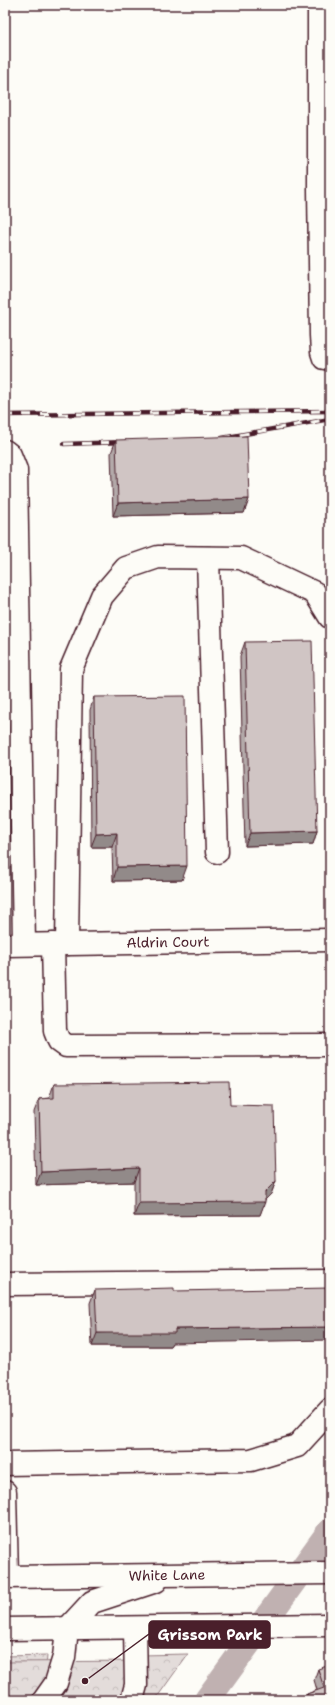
<svg xmlns="http://www.w3.org/2000/svg" width="335" height="1705" font-family="'Shantell Sans',sans-serif">
<style>
.grass{fill:url(#grass-dots);stroke:#967e82}
.forest{fill:url(#forest-crowns);stroke:#967e82}
.lines{fill:none;stroke-linecap:round;stroke-linejoin:round}
.canal{stroke:#c0b1b1;stroke-width:26}
.minor-casing{stroke:#4a1f2b;stroke-width:25}
.major-casing{stroke:#4a1f2b;stroke-width:25}
.minor{stroke:#fdfcf7;stroke-width:22}
.major{stroke:#fdfcf7;stroke-width:22}
.rail-casing{stroke:#4a1f2b;stroke-width:4.5}
.rail{stroke:#fdfcf7;stroke-width:3;stroke-dasharray:9;stroke-linecap:butt}
.wall{fill:#b3a9a9;stroke:#4a1f2b}
.shaded-wall{fill:#928a89;stroke:#4a1f2b}
.building{fill:#d0c5c4;stroke:#4a1f2b}
.labels{text-anchor:middle;dominant-baseline:central;stroke-width:4;stroke-linejoin:round;paint-order:stroke}
.street-label{font-size:14px;fill:#4a1f2b;stroke:#fdfcf7}
.leader{fill:none;stroke:#4a1f2b;stroke-width:1.5}
.callout-dot{fill:#4a1f2b;stroke:#fdfcf7;stroke-width:1.5}
.callout{fill:#4a1f2b;stroke:#4a1f2b;stroke-width:1.5}
.callout-label{font-size:15px;text-anchor:middle;font-weight:bold;fill:#fff}
</style>
<defs>
<pattern id="grass-dots" width="8" height="8" patternUnits="userSpaceOnUse"><rect width="8" height="8" fill="#e3dcda"/><path d="M2 2h.1M6 6h.1" fill="none" stroke="#c4bcbb" stroke-width="1.8" stroke-linecap="round"/></pattern>
<pattern id="forest-crowns" width="20" height="18" patternUnits="userSpaceOnUse"><rect width="20" height="18" fill="#e3dcda"/><path d="M2 6a3 3 0 1 1 6 0M12 15a3 3 0 1 1 6 0" fill="none" stroke="#c4bcbb"/></pattern>
</defs>
<rect width="100%" height="100%" fill="#fdfcf7"/>
<filter id="ink" filterUnits="userSpaceOnUse"><feTurbulence type="fractalNoise" baseFrequency=".025" numOctaves="2"/><feDisplacementMap in="SourceGraphic" scale="8" xChannelSelector="R" yChannelSelector="G"/><feConvolveMatrix kernelMatrix="1 2 1 2 8 2 1 2 1" color-interpolation-filters="sRGB"/></filter>
<g filter="url(#ink)">
<!-- grass -->
<polygon class="grass" points="47,1655 46,1670 5,1700 5,1656"/>
<!-- forest -->
<polygon class="forest" points="188,1654 155,1700 5,1700 5,1662 141,1661 141,1655"/>
<g class="lines">
<!-- canal -->
<polyline class="canal" points="207,1700 330,1531"/>
<!-- minor casing -->
<g class="minor-casing">
<g id="minor">
<polyline points="319,5 319,189 321,335 322,352 324,358 330,359"/>
<polyline points="5,451 10,455 16,470 24,944"/>
<polyline points="208,558 217,852"/>
<polyline points="53,944 55,1031 59,1041 66,1046 330,1045"/>
<polyline points="67,944 71,669 102,596 126,568 158,557 241,558 315,593 330,617"/>
<polyline points="5,945 330,940"/>
<polyline points="5,1284 330,1281"/>
<polyline points="5,1464 251,1460 297,1446 330,1410"/>
<polyline points="5,1492 7,1577"/>
<polyline points="44,1700 56,1683 64,1657 67,1629"/>
<polyline points="132,1700 136,1685 135,1628"/>
</g>
</g>
<!-- major casing -->
<g class="major-casing">
<g id="major">
<polyline points="5,1577 330,1573"/>
<polyline points="5,1629 330,1625"/>
<polyline points="67,1629 92,1602 156,1581"/>
</g>
</g>
<!-- minor -->
<use href="#minor" class="minor"/>
<!-- major -->
<use href="#major" class="major"/>
<!-- rail casing -->
<g class="rail-casing">
<g id="rail">
<polyline points="5,415 330,411"/>
<polyline points="222,438 330,419"/>
<polyline points="64,444 126,442"/>
</g>
</g>
<!-- rail -->
<use href="#rail" class="rail"/>
</g>
<!-- wall -->
<g class="wall">
<polygon points="116,440 249,499 244,513 113,516 111,453"/>
<polygon points="245,642 317,831 313,844 245,846 240,656"/>
<polygon points="94,697 182,880 113,881 112,847 91,847 90,710"/>
<polygon points="54,1084 230,1105 276,1181 271,1194 265,1200 260,1215 134,1216 134,1182 36,1185 34,1112 39,1099 49,1098"/>
<polygon points="95,1290 172,1343 170,1346 92,1346 90,1303"/>
<polygon points="318,1669 330,1700 305,1700 307,1694 317,1690 314,1680"/>
</g>
<!-- shaded-wall -->
<g class="shaded-wall">
<polygon points="249,499 244,513 113,516 118,503"/>
<polygon points="317,831 313,844 245,846 250,833"/>
<polygon points="117,833 112,847 91,847 96,834"/>
<polygon points="187,866 182,880 113,881 117,867"/>
<polygon points="139,1168 134,1182 36,1185 41,1172"/>
<polygon points="276,1181 271,1194 263,1202 265,1202 260,1215 134,1216 139,1203"/>
<polygon points="330,1327 330,1340 172,1343 170,1346 92,1346 97,1333 175,1329"/>
</g>
<!-- building -->
<g class="building">
<polygon points="247,436 249,499 118,503 116,440"/>
<polygon points="312,641 317,831 250,833 245,642"/>
<polygon points="185,696 187,866 117,867 117,833 96,834 94,697"/>
<polygon points="229,1082 230,1105 274,1106 276,1181 265,1192 265,1202 139,1203 139,1168 41,1172 39,1099 54,1098 54,1084"/>
<polygon points="174,1288 174,1291 330,1288 330,1327 175,1329 175,1333 97,1333 95,1290"/>
<polygon points="330,1665 330,1700 309,1700 307,1694 324,1688 318,1669"/>
</g>
</g>
<g class="labels">
<!-- street labels -->
<g class="street-label">
<text transform="translate(168 942) rotate(-1)">Aldrin Court</text>
<text transform="translate(167 1575) rotate(-1)">White Lane</text>
</g>
</g>
<!-- callouts -->
<path class="leader" d="M85 1681L149 1634"/>
<circle class="callout-dot" cx="85" cy="1681" r="4"/>
<rect class="callout" x="149" y="1621" width="121" height="27" rx="4"/>
<g class="callout-label">
<text x="210" y="1640">Grissom Park</text>
</g>
<!-- margin -->
<rect width="335" height="1705" fill="none" stroke="#fdfcf7" stroke-width="20"/>
<rect x="10" y="10" width="315" height="1685" fill="none" stroke="#4a1f2b" stroke-width="1.5" filter="url(#ink)"/>
</svg>
